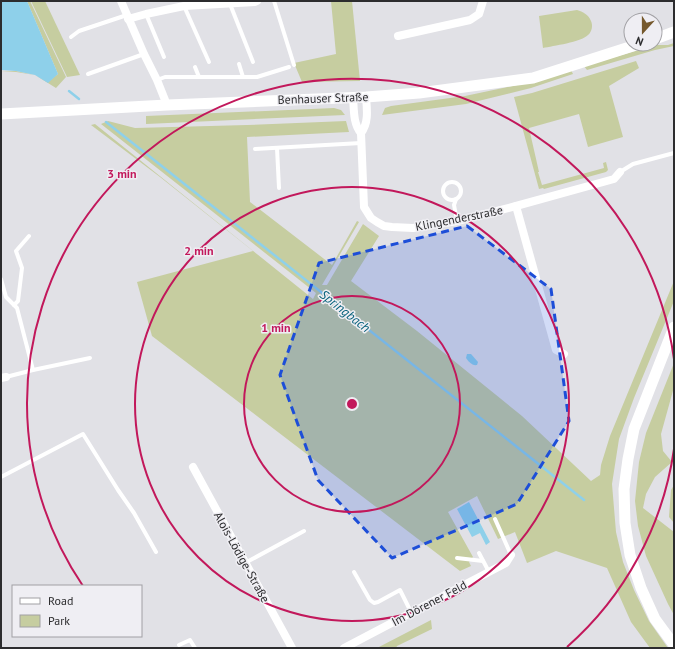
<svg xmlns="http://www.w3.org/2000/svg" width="675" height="649" font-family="'PT Sans',sans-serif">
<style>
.green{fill:#c6cda0}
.water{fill:#8ed0ea}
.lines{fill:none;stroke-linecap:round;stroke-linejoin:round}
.stream{stroke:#8ed0ea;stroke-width:2.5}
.service{stroke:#fff;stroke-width:4}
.minor{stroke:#fff;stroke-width:8}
.secondary{stroke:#fff;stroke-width:11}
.marked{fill:#1d4ed8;fill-opacity:0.2;stroke:#1d4ed8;stroke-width:3;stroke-dasharray:8 5;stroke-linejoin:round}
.ring{fill:none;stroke:#c2185b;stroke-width:2}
.labels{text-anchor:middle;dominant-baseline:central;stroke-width:3;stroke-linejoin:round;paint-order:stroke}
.street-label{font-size:12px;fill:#2c2c2e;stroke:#efeef3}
.water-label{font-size:13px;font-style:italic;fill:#06617b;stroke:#efeef3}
.centre{fill:#c2185b;stroke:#efeef3;stroke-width:2}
.ring-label{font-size:12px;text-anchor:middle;font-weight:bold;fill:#c2185b;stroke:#efeef3;stroke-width:3;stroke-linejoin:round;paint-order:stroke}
</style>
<rect width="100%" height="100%" fill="#e1e1e6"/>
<!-- green -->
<g class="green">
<polygon points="27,1 30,1 66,77 56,88 35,75 16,72 1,71 16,71 35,75 48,82 58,74"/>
<polygon points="31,1 45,1 80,75 67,77"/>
<polygon points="331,1 352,1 360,81 302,82 294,63 336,54"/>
<path d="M577,10C583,12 588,14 591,21C593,25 592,32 588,35C581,42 553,46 543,48L539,16Z"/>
<polygon points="674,43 674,46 655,50 587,70 584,66 656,45 668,45"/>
<polygon points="636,61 639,68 609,86 623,137 588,147 579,114 529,128 539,172 538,172 542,185 604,168 603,163 606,162 608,170 606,172 544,189 543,188 539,189 514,97 532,93"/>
<polygon points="571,70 573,74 531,88 466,104 382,115 385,108 391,106 465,96 531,82"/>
<polygon points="334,108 341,110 345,115 146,124 146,116"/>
<polygon points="108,121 135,128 247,125 346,121 349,132 247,137 250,202 332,265 357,221 359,222 322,285 327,285 363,224 379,236 351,281 417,331 522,416 591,481 600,475 601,465 610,436 674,281 674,301 634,398 619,439 612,484 616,532 623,562 634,590 649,621 668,648 650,648 631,622 607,568 556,551 527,563 515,532 498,539 477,496 448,512 473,557 469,562 471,566 460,571 152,336 137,282 253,251 160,177 91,125 95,124 313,299 316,293 101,124"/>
<polygon points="674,363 674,387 661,434 663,451 672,462 655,477 646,494 643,508 674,532 674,615 668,604 646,556 638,526 635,501 639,462 646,433"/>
<polygon points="674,485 674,523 669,517 671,490"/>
<polygon points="431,620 432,629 397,646 396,648 377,648"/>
</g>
<!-- water -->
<g class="water">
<polygon points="1,1 27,1 58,74 48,83 35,75 16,71 1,70"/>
<path d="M467,354H471L478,362L477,365C472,366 468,361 466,358Z"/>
<polygon points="469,502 490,542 486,545 480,533 472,537 457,509"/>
</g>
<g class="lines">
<!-- stream -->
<g class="stream">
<polyline points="69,91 79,99"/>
<polyline points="106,122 584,500"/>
</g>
<!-- service -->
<g class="service">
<polyline points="274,1 294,65"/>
<polyline points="230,4 253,62"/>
<polyline points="184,6 209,62"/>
<polyline points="146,14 164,57"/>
<polyline points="71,37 79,31 127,15"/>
<polyline points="239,64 243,77"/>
<polyline points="195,67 199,77"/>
<polyline points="88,74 144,54"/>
<polyline points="157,80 165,77 257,77 289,67"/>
<polyline points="277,148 279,188"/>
<polyline points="255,149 361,143"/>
<polyline points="620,172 633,164 674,153"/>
<circle cx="452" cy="191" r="9"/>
<polyline points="456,199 454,205 457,221"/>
<polyline points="1,279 6,297 17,308 33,370"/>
<polyline points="14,305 18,301 22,268 16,251 29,236"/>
<polyline points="6,377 33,370 90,358"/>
<polyline points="1,477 83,434 118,490 134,513 156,552"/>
<polyline points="495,519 511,555"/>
<polyline points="479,553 489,572"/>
<polyline points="457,558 483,561"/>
<polyline points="245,563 304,531"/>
<polyline points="354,572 370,600 374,603 378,602 400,590 411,612"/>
<polyline points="179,645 190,640 195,648"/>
</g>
<!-- minor -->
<g class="minor">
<polyline points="121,1 144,54 157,80 167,105"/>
<polyline points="128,19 146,14 184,6 255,2 257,1"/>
<polyline points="398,36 470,20 479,14 483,1"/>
<path d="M353,97C354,109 353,124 361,133"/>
<path d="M366,97C367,109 369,123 361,133L364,207L371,218L377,222L384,226L392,227L413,228L457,221L516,206L614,179L620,172"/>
<polyline points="516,206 556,350 564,354"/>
<polyline points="1,378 6,377"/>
<polyline points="193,467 292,648"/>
<polyline points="344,648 506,563 511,555"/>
</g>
<!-- secondary -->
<g class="secondary">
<polyline points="655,39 674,32"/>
<polyline points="1,114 167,105 366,97 419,93 533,78 639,44"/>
<polyline points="674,327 634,429 628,459 624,489 625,523 630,555 641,588 655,619 674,645"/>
</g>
</g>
<!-- marked area -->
<path class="marked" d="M467,226L551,289L569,421L517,504L392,558L318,480L280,375L319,263Z"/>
<!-- distance rings -->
<g class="ring">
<circle cx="352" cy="404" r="108"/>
<circle cx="352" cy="404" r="217"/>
<path d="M674 449A325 325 0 0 1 567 647M83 586A325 325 0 1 1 674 359"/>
</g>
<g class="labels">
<!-- street labels -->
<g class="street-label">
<text transform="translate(323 98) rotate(-2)">Benhauser Straße</text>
<text transform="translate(459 218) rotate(-11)">Klingenderstraße</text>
<text transform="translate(242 557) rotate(61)">Alois-Lödige-Straße</text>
<text transform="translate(429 603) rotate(-28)">Im Dörener Feld</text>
</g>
<!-- water labels -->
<g class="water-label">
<text transform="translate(345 311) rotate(38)">Springbach</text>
</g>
</g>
<circle cx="352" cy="404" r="6" class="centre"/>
<g class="ring-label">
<text x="122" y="178">3 min</text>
<text x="199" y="255">2 min</text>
<text x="276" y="332">1 min</text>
</g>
<!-- border -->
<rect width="675" height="649" fill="none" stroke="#2c2c2e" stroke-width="4"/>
<!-- legend -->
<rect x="12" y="585" width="130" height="52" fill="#efeef3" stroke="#a1a0a4"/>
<rect x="20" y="598" width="20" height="6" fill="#ffffff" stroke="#a1a0a4"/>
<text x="48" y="605" font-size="12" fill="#2c2c2e">Road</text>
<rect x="20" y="615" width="20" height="12" fill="#c6cda0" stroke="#a1a0a4"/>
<text x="48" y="625" font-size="12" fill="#2c2c2e">Park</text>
<!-- north arrow -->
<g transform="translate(643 32) rotate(201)"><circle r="19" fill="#efeef3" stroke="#a1a0a4"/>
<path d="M0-3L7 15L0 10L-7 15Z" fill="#75582c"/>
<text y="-6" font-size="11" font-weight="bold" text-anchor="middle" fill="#2c2c2e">N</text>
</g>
</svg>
